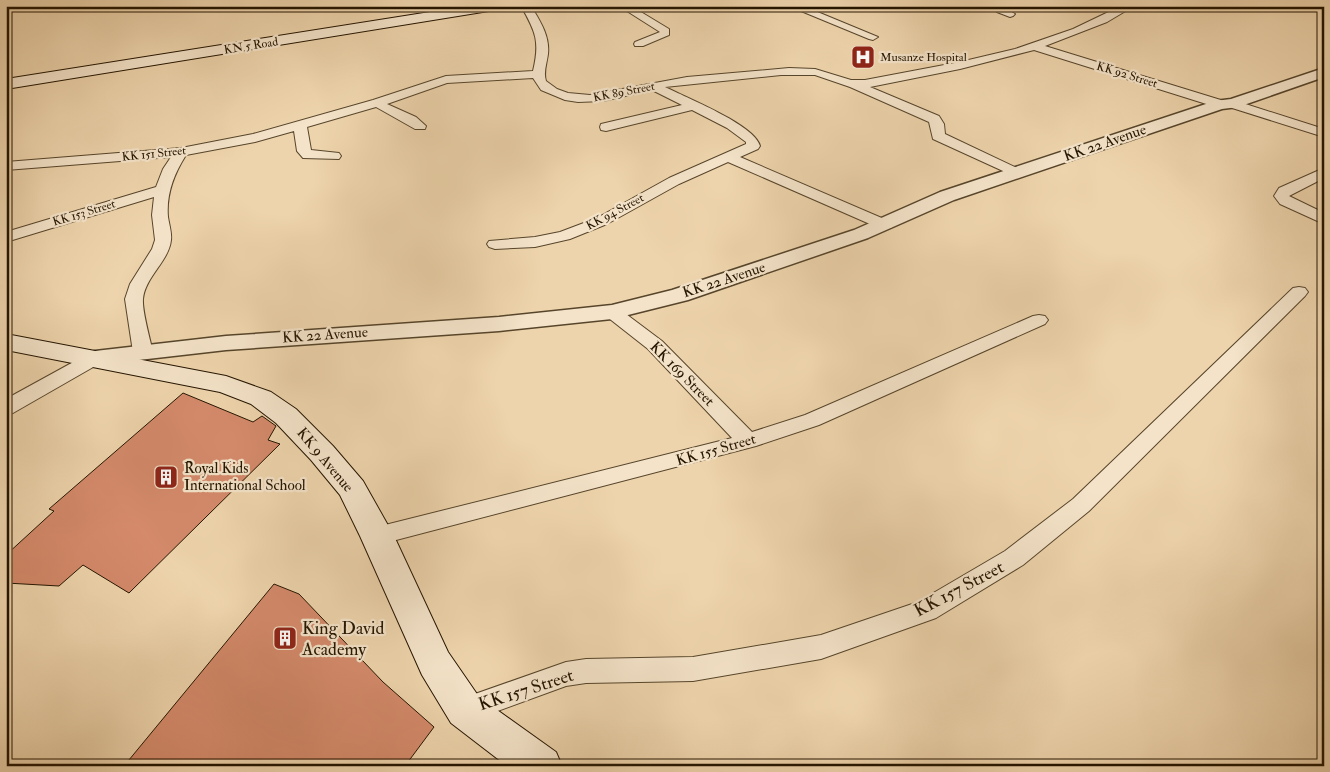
<svg xmlns="http://www.w3.org/2000/svg" width="1330" height="772" font-family="'IM FELL Double Pica',serif">
<style>
.building{fill:#d48a6b;stroke:#241500}
.lines{fill:none;stroke-linecap:round;stroke-linejoin:round}
.minor-casing{stroke:#56452b;stroke-width:2}
.tertiary-casing{stroke:#56452b;stroke-width:3}
.secondary-casing{stroke:#241500;stroke-width:2}
.minor{fill:#f4e3c9;fill-rule:evenodd}
.tertiary{fill:#f4e3c9;fill-rule:evenodd}
.secondary{fill:#f4e3c9;fill-rule:evenodd}
.labels{text-anchor:middle;dominant-baseline:central;stroke-width:4.5;stroke-linejoin:round;paint-order:stroke}
.far-street-label{font-size:12px;fill:#241500;stroke:#f4e3c9}
.far-poi-label{font-size:12px;fill:#241500;stroke:#f4e3c9;text-anchor:start}
.street-label{font-size:15px;fill:#241500;stroke:#f4e3c9}
.poi-label{font-size:15px;fill:#241500;stroke:#f4e3c9;text-anchor:start}
.near-street-label{font-size:18px;fill:#241500;stroke:#f4e3c9}
.near-poi-label{font-size:18px;fill:#241500;stroke:#f4e3c9;text-anchor:start}
</style>
<rect width="100%" height="100%" fill="#eed4ac"/>
<filter id="stains"><feTurbulence type="fractalNoise" baseFrequency=".004" numOctaves="4"/><feColorMatrix values="0 0 0 0 .2 0 0 0 0 .09 0 0 0 0 .02 0 0 0 .5 -.17"/></filter>
<radialGradient id="worn" r=".72"><stop offset=".6" stop-color="#630" stop-opacity="0"/><stop offset="1" stop-color="#630" stop-opacity=".3"/></radialGradient>
<!-- building -->
<g class="building">
<polygon points="183,393 253,422 262,416 276,426 268,440 280,444 129,593 83,565 59,586 6,583 6,555 54,511 49,509"/>
<polygon points="274,584 299,594 383,682 434,727 405,766 124,766"/>
</g>
<g class="lines">
<!-- minor casing -->
<g class="minor-casing">
<g id="minor">
<path d="M521,6H531C540,21 550,36 548,54C547,63 543,72 546,81L557,89L568,93L590,95L687,77L789,68L815,69L851,80H865L960,62L1015,49L1073,29L1121,6H1134L1107,22L1045,46L1224,101L1226,104L1220,108L1216,107L1034,50L960,69L870,87L939,116L944,124L945,134L1019,169L1021,172L1019,175L1014,176L933,139L929,122L850,87L815,75H781L665,87C685,97 755,125 760,146L758,149L740,157L891,222L893,225L891,228H879L728,162L679,184L607,224L570,239L535,247L495,249L489,247L487,244L489,241L535,237L560,232L597,218L669,178L746,144V142L727,128L692,110L606,131L601,130L600,127L601,124L682,105L652,90L603,101L578,102L565,100L541,90L533,78L447,83L387,104L416,117L426,126L425,129H415L376,107L307,127L311,150L339,153L341,156L339,159L303,158L297,151L294,131L255,142L186,155C174,174 166,194 168,217C169,224 172,233 171,240C169,261 145,277 143,299C142,311 150,339 153,352L150,356L143,358L136,356L133,352L125,299L130,284L152,249L155,240L152,215L154,197L6,242V232L156,187L163,169L171,157L6,170V162L181,148L253,134L373,100L446,76L533,71C540,42 536,32 521,6Z"/>
<polygon points="619,6 631,6 669,29 669,35 643,46 635,46 634,44 635,42 660,32"/>
<polygon points="789,6 803,6 878,37 873,40 869,39"/>
<polygon points="995,6 1005,6 1005,8 1015,14 1013,16 1010,17 997,12"/>
<polygon points="1233,100 1324,129 1324,137 1229,107 1227,104"/>
<polygon points="1324,168 1324,178 1289,196 1324,213 1324,224 1280,204 1274,196 1279,188"/>
<polygon points="1299,287 1305,288 1308,292 1305,296 1089,511 1023,565 936,618 821,659 693,681 586,683 566,686 465,723 455,719 451,710 455,701 566,662 586,659 693,657 821,635 918,602 1005,551 1073,499 1293,288"/>
<polygon points="612,307 618,308 662,341 752,432 805,415 1033,316 1039,315 1045,316 1048,320 1045,324 819,425 756,446 377,545 368,542 365,536 368,530 377,527 732,438 648,349 606,316 603,312 606,308"/>
<polygon points="95,352 102,354 105,358 102,362 13,413 6,415 6,399 88,354"/>
</g>
</g>
<!-- tertiary casing -->
<g class="tertiary-casing">
<polygon id="tertiary" points="1324,68 1324,77 1238,107 1222,109 954,200 868,238 688,300 612,319 499,331 226,350 95,365 86,363 83,358 86,353 95,351 226,336 499,317 612,305 672,290 854,230 940,192 1215,101 1231,99"/>
</g>
<!-- secondary casing -->
<g class="secondary-casing">
<g id="secondary">
<polygon points="468,6 501,6 495,10 6,89 6,79"/>
<polygon points="6,334 226,376 271,392 296,409 333,446 363,481 394,536 448,652 479,697 556,752 562,766 507,766 451,723 422,675 360,536 340,495 311,460 276,423 251,404 220,392 6,350"/>
</g>
</g>
<!-- minor -->
<use href="#minor" class="minor"/>
<!-- tertiary -->
<use href="#tertiary" class="tertiary"/>
<!-- secondary -->
<use href="#secondary" class="secondary"/>
</g>
<!-- icons -->
<defs>
<g id="hospital-square" transform="scale(1.25)"><rect x="-9" y="-9" width="18" height="18" rx="4" fill="#8f2418" stroke="#f4e3c9"/><path d="M-5-5h3v3.5h4V-5h3V5h-3V1.5h-4V5h-3Z" fill="#fff"/></g>
<g id="building-square" transform="scale(1.25)"><rect x="-9" y="-9" width="18" height="18" rx="4" fill="#8f2418" stroke="#f4e3c9"/><path d="M-4-6H4V6H1V3H-1V6H-4ZM-2.5-4.3h1.7v1.8h-1.7ZM.8-4.3h1.7v1.8H.8ZM-2.5-1h1.7V.8h-1.7ZM.8-1h1.7V.8H.8Z" fill="#fff"/></g>
</defs>
<g fill-rule="evenodd">
<use href="#hospital-square" x="863" y="57"/>
<use href="#building-square" x="166" y="477"/>
<use href="#building-square" x="285" y="638"/>
</g>
<g class="labels">
<!-- far-street labels -->
<g class="far-street-label">
<text transform="translate(251 46) rotate(-9)">KN 5 Road</text>
<text transform="translate(1127 75) rotate(17)">KK 92 Street</text>
<text transform="translate(624 92) rotate(-11)">KK 89 Street</text>
<text transform="translate(154 154) rotate(-6)">KK 151 Street</text>
<text transform="translate(615 212) rotate(-28)">KK 94 Street</text>
<text transform="translate(84 213) rotate(-17)">KK 153 Street</text>
</g>
<!-- far-poi labels -->
<g class="far-poi-label">
<text x="880" y="57">Musanze Hospital</text>
</g>
<!-- street labels -->
<g class="street-label">
<text transform="translate(1105 143) rotate(-19)">KK 22 Avenue</text>
<text transform="translate(724 280) rotate(-18)">KK 22 Avenue</text>
<text transform="translate(325 335) rotate(-4)">KK 22 Avenue</text>
<text transform="translate(682 374) rotate(45)">KK 169 Street</text>
<text transform="translate(716 450) rotate(-16)">KK 155 Street</text>
<text transform="translate(325 460) rotate(50)">KK 9 Avenue</text>
</g>
<!-- poi labels -->
<g class="poi-label">
<text x="184" y="468">Royal Kids<tspan x="184" dy="17">International School</tspan></text>
</g>
<!-- near-street labels -->
<g class="near-street-label">
<text transform="translate(959 589) rotate(-28)">KK 157 Street</text>
<text transform="translate(526 690) rotate(-18)">KK 157 Street</text>
</g>
<!-- near-poi labels -->
<g class="near-poi-label">
<text x="302" y="628">King David<tspan x="302" dy="21">Academy</tspan></text>
</g>
</g>
<!-- margin -->
<rect width="1330" height="772" fill="none" stroke="#eed4ac" stroke-width="25"/>
<rect x="8" y="8" width="1315" height="757" fill="none" stroke="#241500" stroke-width="2.5"/>
<rect x="12" y="12" width="1305" height="747" fill="none" stroke="#241500"/>
<rect width="100%" height="100%" filter="url(#stains)"/>
<rect width="100%" height="100%" fill="url(#worn)"/>
</svg>
